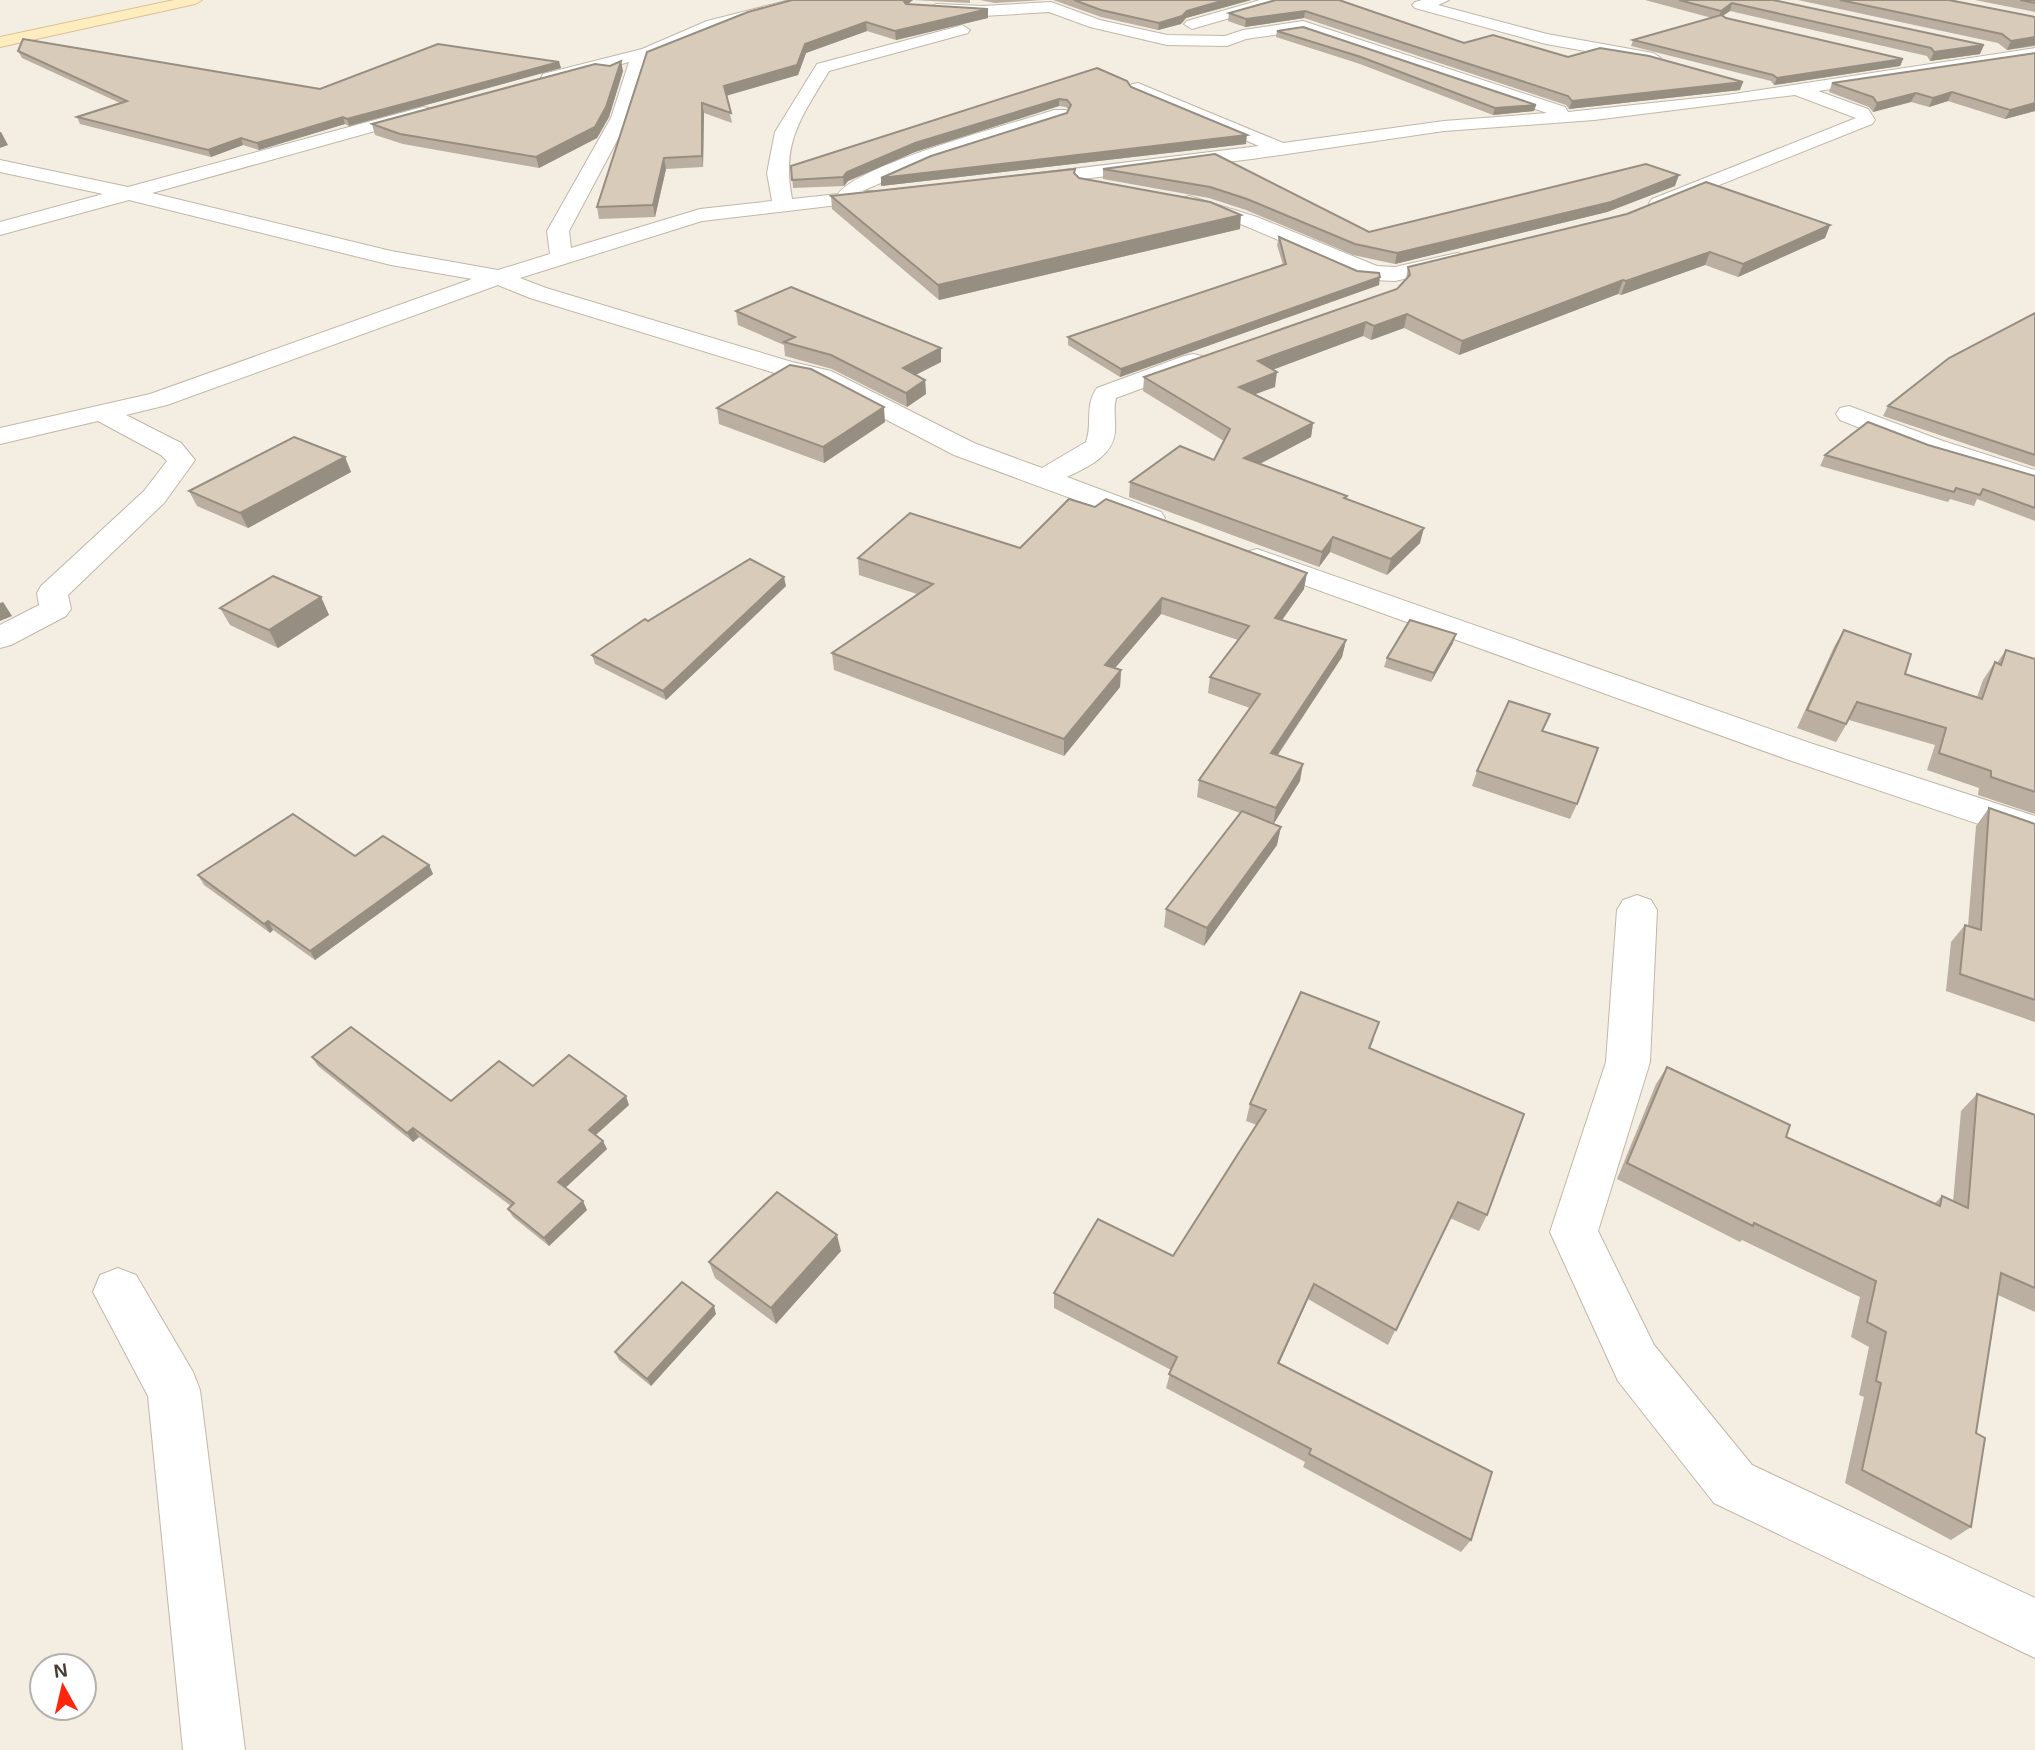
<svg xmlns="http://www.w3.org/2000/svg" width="2035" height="1750" font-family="Arial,sans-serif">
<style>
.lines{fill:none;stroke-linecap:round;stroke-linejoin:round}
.minor-casing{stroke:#c2b7a7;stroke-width:2}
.secondary-casing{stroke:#dac290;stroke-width:2}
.minor{fill:#fff;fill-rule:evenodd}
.secondary{fill:#ffedc0;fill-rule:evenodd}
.wall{fill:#baafa0}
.shaded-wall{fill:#978e82}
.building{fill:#d8cbba;stroke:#978e82;stroke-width:2}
</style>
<rect width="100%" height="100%" fill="#f3ede2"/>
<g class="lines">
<!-- minor casing -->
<g class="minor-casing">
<g id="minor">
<path d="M790,0H815L813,3L717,27L647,57L629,118L569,231L571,248L700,209L772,201L767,173L775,132L817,64L956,27L962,25L970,30L968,33L829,71C801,118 781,142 792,199L838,194C859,164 1012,124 1054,110H1066L1069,114L1066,118L930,162L862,191H889L892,195L889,199L702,221L520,278L546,288L792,362L831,371L974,443L1042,468L1086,442C1093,423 1084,406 1097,388L1184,356L1193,354L1202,356L1205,361L1202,366L1116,398C1113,410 1116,420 1115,432C1113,457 1085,468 1067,477L1161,512L1165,518L1161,524L1151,527L1141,524L954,455L814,382L778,374L530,298L498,285L167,405L126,415L181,443L195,460L164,503L68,595L71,609L66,616L11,645L0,648V625L39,605L37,593L41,586L144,491L167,461L161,455L98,421L0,444V428L150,394L472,279L391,265L129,200L0,235V222L103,194L0,172V160L128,187L423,107L429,108L432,112L429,116L152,193L391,251L498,270L550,254L547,231L611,118L629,62L549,83L541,78L543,74L642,49L707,21Z"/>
<polygon points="1260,0 1283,0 1281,3 1192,29 1184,24 1187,21"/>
<polygon points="1422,0 1449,0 1438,5 1547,34 1653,53 1661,58 1653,63 1546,44 1415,8 1412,5 1415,2"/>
<polygon points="1051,2 1100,20 1167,35 1225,36 1243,30 1303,21 1565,107 1568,112 1727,95 2035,48 2035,58 1818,91 1868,109 1875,120 1872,124 1659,209 1652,207 1649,203 1652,199 1856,118 1795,95 1594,120 1444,131 1252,159 1022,186 1015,184 1012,180 1015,176 1259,146 1132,92 1129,88 1132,84 1138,83 1283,143 1444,121 1547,113 1302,31 1246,39 1227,46 1167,45 1090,27 1049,12 983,16 936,14 928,9 936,4 983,6"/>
<polygon points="1189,196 1257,217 1377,266 1395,267 1457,253 1465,255 1468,260 1465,265 1395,281 1373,280 1243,225 1182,206 1179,202 1182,198"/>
<polygon points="1849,406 1943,441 2035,470 2035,487 1923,453 1840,420 1836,414 1840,408"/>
<polygon points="1257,549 1810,743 2035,816 2035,843 1786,759 1246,564 1242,558 1246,552"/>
<polygon points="1637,895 1651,900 1657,910 1650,1062 1598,1231 1654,1345 1752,1465 2035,1598 2035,1658 1714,1503 1618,1381 1550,1232 1606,1062 1617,910 1623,900"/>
<polygon points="118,1268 136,1275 193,1372 200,1390 245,1750 183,1750 148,1396 93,1292 100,1275"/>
</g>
</g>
<!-- secondary casing -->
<g class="secondary-casing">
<polygon id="secondary" points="174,0 202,0 195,4 0,47 0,37"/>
</g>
<!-- minor -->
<use href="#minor" class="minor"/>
<!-- secondary -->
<use href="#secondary" class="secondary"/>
</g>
<!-- wall -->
<g class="wall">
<polygon points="792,0 970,0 970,3 913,0 908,4 988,18 896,40 867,31 806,53 798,75 726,96 732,123 704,113 703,167 666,169 655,217 599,219 597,207"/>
<polygon points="980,0 1043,0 995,3"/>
<polygon points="1053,0 1251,0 1186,18 1181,24 1158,30 1101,17"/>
<polygon points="1276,0 1464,43 1568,57 1740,90 1569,109 1566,105 1304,18 1245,27 1228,21 1229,13"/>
<polygon points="1645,0 1773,0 1980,54 1930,61 1927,56 1730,11 1723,16 1726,18 1903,59 1900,66 1774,85 1771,81 1631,46 1633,40 1712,18"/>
<polygon points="1798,0 1949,0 2035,17 2035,46 2007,50 1998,43"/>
<polygon points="1975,0 2035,0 2035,12"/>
<polygon points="1277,31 1536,105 1534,111 1493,115 1360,64 1276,37"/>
<polygon points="18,51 320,89 559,62 561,68 349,126 345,124 259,150 243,145 211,157 80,124 77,117 120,103 22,58"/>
<polygon points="2035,53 2035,111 2005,119 1948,101 1929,107 1911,102 1873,112 1869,107 1829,92 1832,83"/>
<polygon points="1097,68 1131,87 1246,144 881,186 1067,113 1069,110 1066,107 1059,106 915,152 848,181 844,186 793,188 791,166"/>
<polygon points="623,71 609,117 597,138 539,168 403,144 375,135 372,124"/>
<polygon points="1215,154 1369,232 1675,186 1607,212 1395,264 1353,255 1246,210 1209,198 1103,179 1103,169"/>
<polygon points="1075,174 1079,178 1240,229 939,300 832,209 831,196"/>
<polygon points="1830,225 1825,238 1738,277 1705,265 1621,295 1618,294 1459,355 1404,328 1371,340 1363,336 1272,370 1275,387 1255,394 1313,423 1311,437 1260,464 1347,496 1346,499 1420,543 1387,575 1330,552 1319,567 1129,497 1130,482 1214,460 1224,441 1143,391 1144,377 1397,289 1406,279 1408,267"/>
<polygon points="1279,237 1379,285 1120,377 1068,345 1068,337 1283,265 1277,245"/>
<polygon points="736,311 941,348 941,362 916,375 925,380 926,394 907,407 832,369 785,356 784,345 738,325"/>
<polygon points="2035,313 2035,467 1883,416 1888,406"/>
<polygon points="717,408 885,422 824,463 719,424"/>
<polygon points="1928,445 2035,476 2035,521 1977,499 1974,506 1950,499 1948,502 1820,466 1825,455"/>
<polygon points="345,457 351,472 248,528 197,506 189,491"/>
<polygon points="1020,548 1304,589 1282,620 1346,640 1342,657 1278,755 1300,781 1273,824 1277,845 1204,946 1164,927 1166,909 1240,813 1197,797 1199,780 1250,708 1208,693 1210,677 1238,640 1161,614 1115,668 1121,670 1120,687 1064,756 834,670 832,653 917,594 859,575 858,558"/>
<polygon points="786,586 666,700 595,664 592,655 648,621"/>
<polygon points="321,597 329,615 278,648 230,625 220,608"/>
<polygon points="1844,630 1905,674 1977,697 1983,680 1995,662 1997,663 2006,650 2035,659 2035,814 1978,795 1979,788 1927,770 1935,745 1849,720 1836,742 1797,728 1834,647"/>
<polygon points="1453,643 1431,682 1384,667 1387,658"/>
<polygon points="1543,731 1577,804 1570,819 1472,786 1477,771"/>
<polygon points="1989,808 2035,824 2035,1022 1946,991 1951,942 1965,925 1968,926 1976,826"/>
<polygon points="355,856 429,865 433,874 315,960 273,930 270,933 204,885 198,875"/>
<polygon points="1374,1039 1370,1049 1487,1215 1479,1231 1450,1218 1388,1345 1308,1299 1279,1363 1471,1540 1461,1552 1303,1467 1305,1462 1166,1388 1171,1370 1054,1308 1054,1293 1173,1256 1257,1125 1246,1121 1250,1104"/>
<polygon points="312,1057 451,1101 533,1086 629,1105 596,1135 607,1149 565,1188 587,1210 549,1246 513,1217 508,1209 511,1206 419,1137 413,1142 318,1066"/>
<polygon points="1667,1067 1786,1137 1934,1204 1942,1196 1953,1202 1961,1111 1977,1094 2035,1115 2035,1312 1998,1295 1976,1433 1971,1527 1951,1540 1845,1483 1864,1397 1859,1395 1869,1347 1851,1337 1860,1297 1742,1240 1740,1242 1617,1179 1656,1084"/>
<polygon points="841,1251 776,1324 715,1278 709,1262"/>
<polygon points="716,1314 651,1386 619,1360 615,1352"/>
</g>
<!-- shaded-wall -->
<g class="shaded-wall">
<polygon points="902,0 913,0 902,8"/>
<polygon points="1225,0 1251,0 1186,18 1181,24 1158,30 1159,23 1187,11"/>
<polygon points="1732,3 1730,11 1718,19 1721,11"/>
<polygon points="988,9 988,18 896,40 895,31"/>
<polygon points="1305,11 1304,18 1245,27 1246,19"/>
<polygon points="866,22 867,31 806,53 798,75 725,96 724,86 805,44"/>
<polygon points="2035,37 2035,45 2007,50 2011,41"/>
<polygon points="1984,45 1980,54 1930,61 1934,52"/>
<polygon points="1903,59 1900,66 1774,85 1777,78"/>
<polygon points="621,61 623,71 609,117 597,138 539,168 536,157"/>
<polygon points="559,62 561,68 349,126 347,119"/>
<polygon points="1743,82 1740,90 1569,109 1572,101"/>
<polygon points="1952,92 1948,101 1929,107 1933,98"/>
<polygon points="1916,93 1911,102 1873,112 1877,103"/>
<polygon points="1059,99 1059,106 915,152 848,181 844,186 843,177 847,172 915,143"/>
<polygon points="702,103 704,113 703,167 702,156"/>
<polygon points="2035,103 2035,111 2005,119 2010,110"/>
<polygon points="1536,105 1534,111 1493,115 1495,108"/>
<polygon points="343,117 345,124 259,150 257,143"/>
<polygon points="0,132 1,132 8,145 0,148"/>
<polygon points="1247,135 1246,144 881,186 881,178"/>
<polygon points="241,138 243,145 211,157 208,150"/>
<polygon points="664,158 666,169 655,217 653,205"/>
<polygon points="1679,175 1675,186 1607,212 1395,264 1397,253"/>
<polygon points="1241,215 1240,229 939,300 938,285"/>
<polygon points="1830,225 1825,238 1738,277 1743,264"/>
<polygon points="1710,252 1705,265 1621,295 1626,281"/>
<polygon points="1380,277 1379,285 1120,377 1121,369"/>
<polygon points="1623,280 1618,294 1459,355 1462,341"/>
<polygon points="1407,314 1404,328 1371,340 1374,326"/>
<polygon points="1366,322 1363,336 1256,376 1258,361"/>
<polygon points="941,348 941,362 903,381 903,368"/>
<polygon points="1277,372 1275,387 1237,401 1239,387"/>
<polygon points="925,380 926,394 907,407 906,393"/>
<polygon points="884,407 885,422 824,463 823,447"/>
<polygon points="1313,423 1311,437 1242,473 1244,458"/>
<polygon points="345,457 351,472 248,528 240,513"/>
<polygon points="1424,528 1420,543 1387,575 1391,559"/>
<polygon points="1333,537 1330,552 1319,567 1322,552"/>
<polygon points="1307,573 1304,589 1272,634 1275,618"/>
<polygon points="784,577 786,586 666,700 663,691"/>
<polygon points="321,597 329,615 278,648 269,630"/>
<polygon points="1162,598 1161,614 1104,681 1105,665"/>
<polygon points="3,602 12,616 0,621 0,603"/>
<polygon points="1456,634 1453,643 1431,682 1434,673"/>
<polygon points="1346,640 1342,657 1268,769 1271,753"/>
<polygon points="1121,670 1120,687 1064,756 1064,739"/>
<polygon points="1303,764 1300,781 1273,825 1276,808"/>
<polygon points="1281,827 1277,845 1204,946 1207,928"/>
<polygon points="429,865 433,874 315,960 310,951"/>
<polygon points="268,921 273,930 270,933 264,924"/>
<polygon points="626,1096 629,1105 592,1138 589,1130"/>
<polygon points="413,1128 419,1137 413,1142 407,1133"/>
<polygon points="603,1141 607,1149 562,1191 558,1182"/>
<polygon points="583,1201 587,1210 549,1246 544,1238"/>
<polygon points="837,1235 841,1251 776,1324 771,1308"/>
<polygon points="1314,1284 1308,1299 1273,1377 1278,1363"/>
<polygon points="714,1306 716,1314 651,1386 647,1379"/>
</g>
<!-- building -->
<g class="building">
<polygon points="792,0 903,0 906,4 988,9 895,31 866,22 805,44 797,65 724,86 731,113 702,103 702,156 664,158 653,205 597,207 647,52 748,12"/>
<polygon points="1074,0 1225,0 1187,11 1182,16 1159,23 1101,10"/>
<polygon points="1276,0 1339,0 1464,43 1493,35 1568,57 1600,48 1649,56 1743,82 1572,101 1568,96 1305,11 1246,19 1229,13"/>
<polygon points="1679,0 1773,0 1984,45 1934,52 1931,48 1732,3 1721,11"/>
<polygon points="1840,0 1949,0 2035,17 2035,37 2011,41 2002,34"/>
<polygon points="2020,0 2035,0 2035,3"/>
<polygon points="1721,15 1726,18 1903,59 1777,78 1773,75 1633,40"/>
<polygon points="1303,27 1536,105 1495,108 1361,57 1277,31"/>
<polygon points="23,39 320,89 438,44 559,62 347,119 343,117 257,143 241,138 208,150 77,117 127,101 18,51"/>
<polygon points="2035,53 2035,103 2010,110 1952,92 1933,98 1916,93 1877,103 1873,97 1832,83"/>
<polygon points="621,61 606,107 595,127 536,157 400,134 372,124 595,64 610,66"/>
<polygon points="1097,68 1127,81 1131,87 1247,135 881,178 931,156 1067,113 1071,105 1067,100 1059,99 915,143 847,172 843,177 792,180 791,166"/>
<polygon points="1215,154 1369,232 1646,164 1679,175 1611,202 1397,253 1355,244 1247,199 1210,187 1103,169"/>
<polygon points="1075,169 1074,173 1079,178 1210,202 1241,215 938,285 831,196"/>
<polygon points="1706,182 1830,225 1743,264 1710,252 1626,281 1623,280 1462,341 1407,314 1374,326 1366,322 1258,361 1277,372 1239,387 1313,423 1244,458 1347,496 1344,498 1424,528 1391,559 1333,537 1322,552 1130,482 1180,446 1214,460 1230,429 1144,377 1397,289 1410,275 1408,267 1627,214"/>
<polygon points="1279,237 1357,271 1379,273 1380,277 1121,369 1068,337 1286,264"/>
<polygon points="791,287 941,348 903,368 925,380 906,393 831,355 784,342 795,337 736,311"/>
<polygon points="2035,313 2035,455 1888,406 1949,358"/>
<polygon points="790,365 811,369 884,407 823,447 717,408"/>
<polygon points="1868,422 1928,445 2035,476 2035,508 1983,489 1980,495 1956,488 1954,492 1825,455"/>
<polygon points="294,437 345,457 240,513 189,491"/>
<polygon points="1069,499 1095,507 1106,499 1307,573 1275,618 1346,640 1271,753 1303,764 1276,808 1199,780 1260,694 1210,677 1249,626 1162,598 1105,665 1121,670 1064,739 832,653 933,584 858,558 910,513 1020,548"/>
<polygon points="750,559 784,577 663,691 592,655 645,619 648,621"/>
<polygon points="273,576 321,597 269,630 220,608"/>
<polygon points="1410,620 1456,634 1434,673 1387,658"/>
<polygon points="1844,630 1911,654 1905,674 1982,699 1995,662 2001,665 2006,650 2035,659 2035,792 1991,777 1991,771 1939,753 1946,728 1857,702 1846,724 1807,710"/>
<polygon points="1509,701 1550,714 1542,731 1598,748 1577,804 1477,771"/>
<polygon points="1989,808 2035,824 2035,1000 1960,974 1965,925 1981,930"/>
<polygon points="1242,811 1281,827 1207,928 1166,909"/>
<polygon points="293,814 355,856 383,836 429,865 310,951 268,921 264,924 198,875"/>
<polygon points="1301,992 1379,1022 1369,1048 1524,1114 1487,1215 1458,1202 1396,1330 1314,1284 1278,1363 1492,1472 1471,1540 1309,1454 1311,1449 1169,1374 1177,1357 1054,1293 1098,1219 1173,1256 1266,1110 1250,1104"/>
<polygon points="351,1027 451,1101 499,1061 533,1086 569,1055 626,1096 589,1130 603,1141 558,1182 583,1201 544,1238 508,1209 514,1203 413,1128 407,1133 312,1057"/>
<polygon points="1667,1067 1790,1125 1786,1137 1940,1206 1942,1196 1968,1208 1977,1094 2035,1115 2035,1288 2001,1273 1976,1433 1985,1438 1971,1527 1862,1470 1881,1383 1876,1381 1886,1332 1867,1322 1876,1281 1754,1223 1753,1226 1627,1163"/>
<polygon points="777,1192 837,1235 771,1308 709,1262"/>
<polygon points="682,1282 714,1306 647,1379 615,1352"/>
</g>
<!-- north arrow -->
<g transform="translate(63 1687) rotate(352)"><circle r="33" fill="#ffffff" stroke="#b5b1ad" stroke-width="2"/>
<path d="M0-5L12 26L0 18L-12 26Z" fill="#ff250d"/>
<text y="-10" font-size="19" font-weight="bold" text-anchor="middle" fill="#453d32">N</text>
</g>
</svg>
